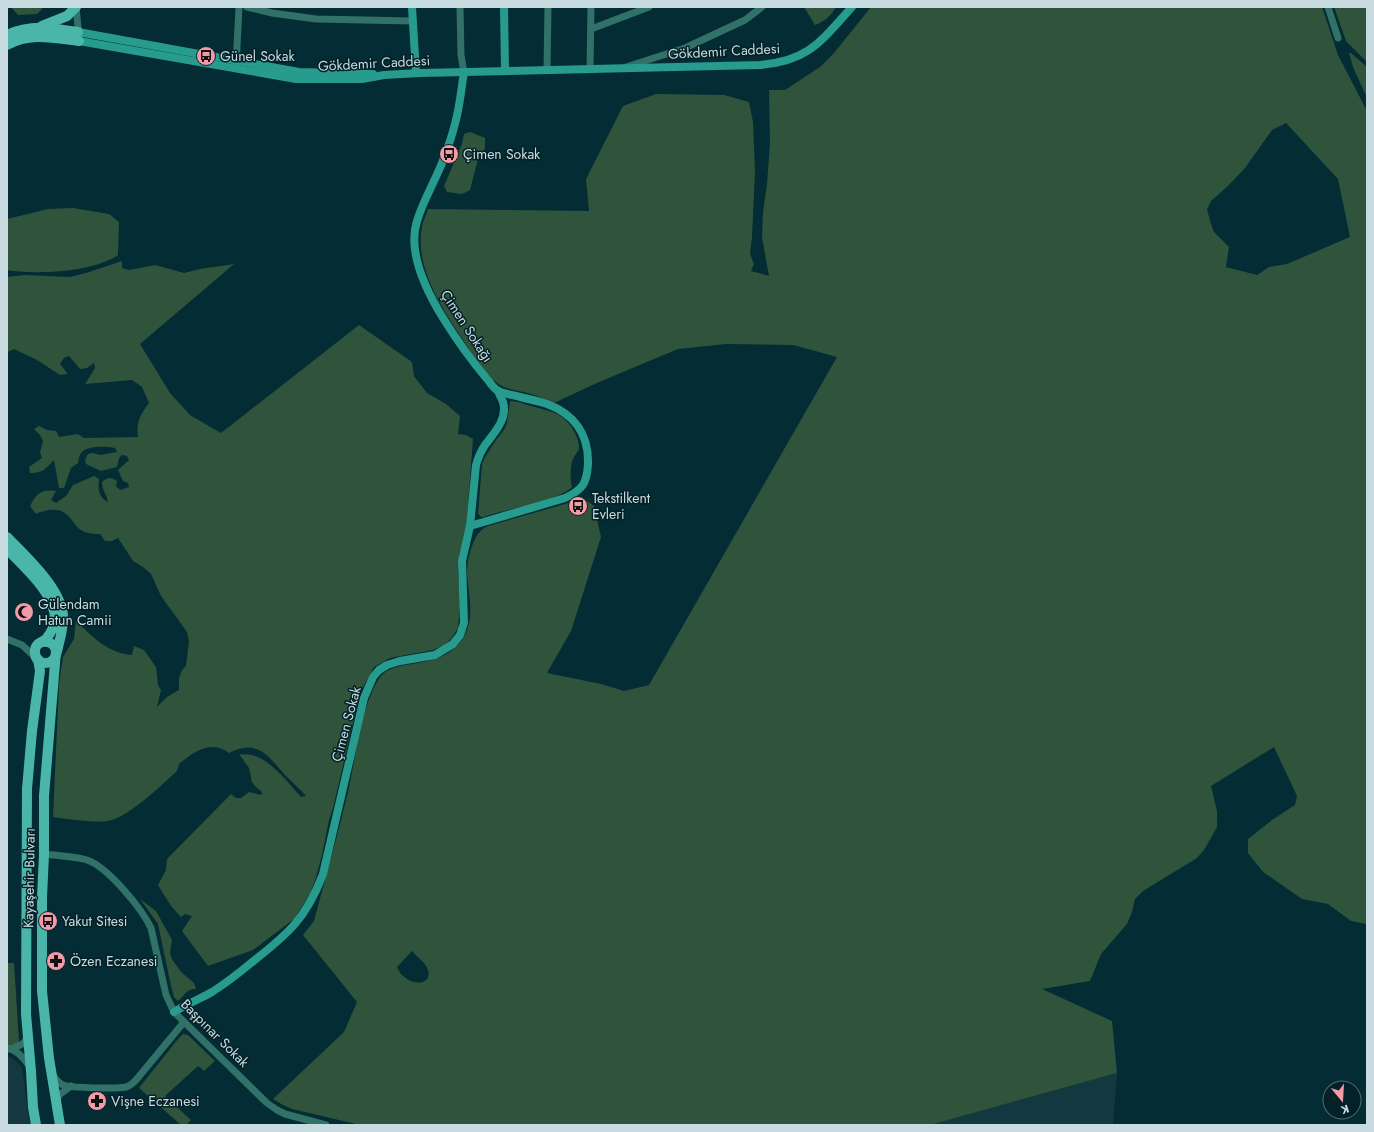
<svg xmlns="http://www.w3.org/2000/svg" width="1374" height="1132" font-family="Jost,sans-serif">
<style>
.built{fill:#133840}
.green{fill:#2f543b;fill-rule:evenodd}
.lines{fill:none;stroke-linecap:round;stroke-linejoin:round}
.street{stroke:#317168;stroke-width:7}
.secondary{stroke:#269b8e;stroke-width:8}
.primary{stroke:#4ab6a9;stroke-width:10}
.labels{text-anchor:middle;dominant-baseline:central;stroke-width:3;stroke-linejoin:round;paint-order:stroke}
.street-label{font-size:14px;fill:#c7dbe0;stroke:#042127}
.poi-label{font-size:14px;fill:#c7dbe0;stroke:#042127;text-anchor:start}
</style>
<rect width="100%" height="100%" fill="#032c34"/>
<!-- built -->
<g class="built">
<polygon points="7,1056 14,1059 22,1067 30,1125 7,1125"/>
<polygon points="1117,1073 1113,1125 930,1125"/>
</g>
<!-- green -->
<g class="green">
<polygon points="11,7 41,7 42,9 37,14 18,15"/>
<path d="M804,7H836C831,16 825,21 815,25Z"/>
<path d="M871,7H1322L1338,55L1367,111V924L1351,921L1328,904L1302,899L1263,872L1248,853V839L1272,820L1295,805L1297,796L1274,747L1211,786L1217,811V827L1204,850L1197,858L1143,891L1135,899L1132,912L1127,924L1101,954L1090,981L1042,989L1112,1021L1117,1073L930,1125H360L292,1109L283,1105L273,1099L344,1032L357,1002L303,935L314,921C325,878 338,835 348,792C355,762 362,700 381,676C387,669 396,667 405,665C432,661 455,658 467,630C474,611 468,592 467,573C467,562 470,550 474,541C478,533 481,529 488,526L579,500H586L594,506L601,537L571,631L547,673L601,684L624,691L649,685L837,357L793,345L726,344L678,349L599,382L554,403C546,400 539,396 531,394C519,390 508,391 497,383C483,372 473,355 463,340C442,308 414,267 422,226C423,221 426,215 428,209L589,211L586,179L623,106L656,94L724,95L749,102L753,122L755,171L752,237L750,254L754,264L751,271L769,276L762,237L763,212L767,184L770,143L769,90H785L820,67L834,53ZM1286,123L1338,179L1350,237L1287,264L1269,267L1257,275L1226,267L1229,247L1214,232L1210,221L1207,209L1211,201L1228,186L1245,168L1272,130ZM412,951C417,957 426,963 428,970C433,988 404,986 397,967Z"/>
<polygon points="1334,7 1367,7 1367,62 1346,41"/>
<polygon points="1349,53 1351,53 1367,67 1367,98 1353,67"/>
<polygon points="470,132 485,138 485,148 478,159 470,190 462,194 447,192 444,186 462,144 464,134"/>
<path d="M73,208L109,214L119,222L118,255C94,272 35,275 7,270V219L48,209Z"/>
<path d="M122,261V268L129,270L155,265L184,273L200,269L234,264L140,344L170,393L190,415L221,433L359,325L412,362L414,376L427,393L446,404L460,416L458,434L466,435L473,439L466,531L459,555L458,572L460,605L458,628L451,639L444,645L433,650L390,658L374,667L362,689L356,710L333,808L329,820L322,855L315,881L310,894L294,919L253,950L208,966L182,931L192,916L185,914L181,917L171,906L158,885L166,870L167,859L231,794L236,798H241L249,792L261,795L262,792L255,786L252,782L249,768L239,754C243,755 248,754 251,755C271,759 288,783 301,797L306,796C300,789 291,781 284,774C267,754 257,739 229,753C211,739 193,752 179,764L177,771C162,785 127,818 108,821C93,823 68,819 53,817L59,684L63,657L74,639L76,620C90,636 110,654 132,655L134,646L144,650L156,667L158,685L161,690L157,707L167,697L179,690V678L182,670L186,666L189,641L187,632L161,596L151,574L143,567L133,561L118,538L112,541H105L100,534C94,534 87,534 81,530C75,527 72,518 66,514C59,507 44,510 36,514L30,506C37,493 41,489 56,491L51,500L56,503L66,496L73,485L94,476L99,479C98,489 98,497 108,502C107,495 102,490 102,482C108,477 110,477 117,481L116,486L120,490L129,487L128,483L123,481L118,470L129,460L127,456L122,455L119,458L117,467L101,471L86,464L85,460L88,454L93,453L100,455L117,452L115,448C108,446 89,446 83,451C79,454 79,459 78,463L71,468L64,488H59L54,460C45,469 44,473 30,473L29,467L42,458L40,452L43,441L40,435L34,429L39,426L47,430L56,431L59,437L78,434L84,438L138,437C136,422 140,415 149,403L142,387L132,380L85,384L95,368L94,363L87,368L80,369L69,356L64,358L60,364L68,374L60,375L37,360L14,349L8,352L7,351V277L25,275L70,277L86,273Z"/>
<path d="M510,401C517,401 525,404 531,406C539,408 547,410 555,413C567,418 578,433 579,446C579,452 576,453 574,457C570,463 570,481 572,487C559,501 505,509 484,517H481L478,514L482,464L484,459L496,440L504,430L507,423Z"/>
<path d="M140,899L156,911L172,940L170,953L172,959L181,972L194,983L196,989C187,988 184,996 178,1001L174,997L171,986L158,924Z"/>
<polygon points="7,963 14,963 19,1041 18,1045 7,1047"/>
<polygon points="183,1034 188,1035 215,1061 204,1071 198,1066 165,1096 191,1120 186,1125 181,1125 139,1088 178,1039"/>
</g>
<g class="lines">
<!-- street -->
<g class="street">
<polyline points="76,7 79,37"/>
<polyline points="247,7 272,13 316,19 412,21"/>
<polyline points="460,7 461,55 464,73"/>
<polyline points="1328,7 1338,38"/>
<polyline points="591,29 649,7"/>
<polyline points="236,66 239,7"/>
<polyline points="626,67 685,48 745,20 762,7"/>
<polyline points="590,69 591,7"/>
<polyline points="547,70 548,7"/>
<polyline points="7,639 22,645 36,658"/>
<path d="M44,854C59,856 73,856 87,860C108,867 142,909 151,928L166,995L174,1012L225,1062L267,1103L277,1110L285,1114L326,1125"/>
<path d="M7,1048C17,1050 24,1058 29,1066"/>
<polyline points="12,1049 24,1043 27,1037"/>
<path d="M52,1074C55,1078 58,1083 63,1085C72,1088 117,1089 126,1087C130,1086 133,1083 136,1080L184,1022"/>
<polyline points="56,1103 59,1095 71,1086"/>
</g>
<!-- secondary -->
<g class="secondary">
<polyline points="412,7 416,73"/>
<polyline points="504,7 505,71"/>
<polyline points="78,32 299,72 373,74"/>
<path d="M79,41L296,79H362L384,75L420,73L760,65C809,61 821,41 852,7"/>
<path d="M464,73C462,83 461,95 459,105C456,125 449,145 442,163C434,183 423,201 417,221C407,252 427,292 443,318C456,339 471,360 487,379C490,382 493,388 497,390C503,394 514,395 520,397C529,399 538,401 547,404C574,414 589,434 588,464C587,484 582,490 565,498L470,526"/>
<path d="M174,1012C186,1004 200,999 212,992C226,983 239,973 251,963C288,934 306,919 323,874L364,698L373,677L379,670L387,665L400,661L435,655L453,644L460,635L464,623L462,561L470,526L476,465C478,458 481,451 485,445C494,433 508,419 503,402C502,399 499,394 498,391"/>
</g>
<!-- primary -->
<g class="primary">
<polyline points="42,26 67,16 76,7"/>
<path d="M7,35C30,24 54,28 78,32"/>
<path d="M7,45C30,32 54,38 79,41"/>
<path d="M7,537C26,557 66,592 63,622C62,633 59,644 56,655C54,661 48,665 41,662C34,659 33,649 38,644C41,642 44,641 46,639C50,634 55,626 55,619C55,593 24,567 7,549"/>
<path d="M42,642C49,641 55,644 56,651L44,796V854L42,898V991L49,1058L60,1125"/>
<polyline points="36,1125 33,1107 31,1071 26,1014 27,789 32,731 40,671 38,659"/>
</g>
</g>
<!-- icons -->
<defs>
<g id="bus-disc" transform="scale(1)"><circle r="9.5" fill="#f39aa8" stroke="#042127"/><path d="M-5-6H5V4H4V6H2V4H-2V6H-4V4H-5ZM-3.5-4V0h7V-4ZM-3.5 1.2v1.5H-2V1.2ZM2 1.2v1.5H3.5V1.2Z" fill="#111"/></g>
<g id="mosque-disc" transform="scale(1)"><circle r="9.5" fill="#f39aa8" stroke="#042127"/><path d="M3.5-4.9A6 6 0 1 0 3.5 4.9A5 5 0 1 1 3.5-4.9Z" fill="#111"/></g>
<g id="pharmacy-disc" transform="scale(1)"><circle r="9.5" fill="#f39aa8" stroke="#042127"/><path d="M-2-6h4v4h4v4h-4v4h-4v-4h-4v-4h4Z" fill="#111"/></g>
</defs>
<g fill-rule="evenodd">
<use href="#bus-disc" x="206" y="56"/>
<use href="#bus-disc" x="449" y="154"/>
<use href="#bus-disc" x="578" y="506"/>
<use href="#mosque-disc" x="24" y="612"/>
<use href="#bus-disc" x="48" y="921"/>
<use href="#pharmacy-disc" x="56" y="961"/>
<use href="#pharmacy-disc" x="97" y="1101"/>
</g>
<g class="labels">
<!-- street labels -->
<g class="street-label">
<text transform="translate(724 51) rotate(-3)">Gökdemir Caddesi</text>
<text transform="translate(374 63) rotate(-3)">Gökdemir Caddesi</text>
<text transform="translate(467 326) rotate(57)">Çimen Sokağı</text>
<text transform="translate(346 724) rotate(-75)">Çimen Sokak</text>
<text transform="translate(29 878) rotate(-89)">Kayaşehir Bulvarı</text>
<text transform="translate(215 1033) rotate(45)">Başpınar Sokak</text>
</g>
<!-- poi labels -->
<g class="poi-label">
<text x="220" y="56">Günel Sokak</text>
<text x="463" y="154">Çimen Sokak</text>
<text x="592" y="498">Tekstilkent<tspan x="592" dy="16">Evleri</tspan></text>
<text x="38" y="604">Gülendam<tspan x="38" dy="16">Hatun Camii</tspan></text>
<text x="62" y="921">Yakut Sitesi</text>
<text x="70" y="961">Özen Eczanesi</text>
<text x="111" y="1101">Vişne Eczanesi</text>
</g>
</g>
<!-- border -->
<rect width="1374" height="1132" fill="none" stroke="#c7dbe0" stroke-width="16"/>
<!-- north arrow -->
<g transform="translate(1342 1100) rotate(162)"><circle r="19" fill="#042127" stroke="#526b71"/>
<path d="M0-3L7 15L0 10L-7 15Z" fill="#f39aa8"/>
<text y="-6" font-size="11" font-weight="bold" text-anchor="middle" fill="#c7dbe0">K</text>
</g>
</svg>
